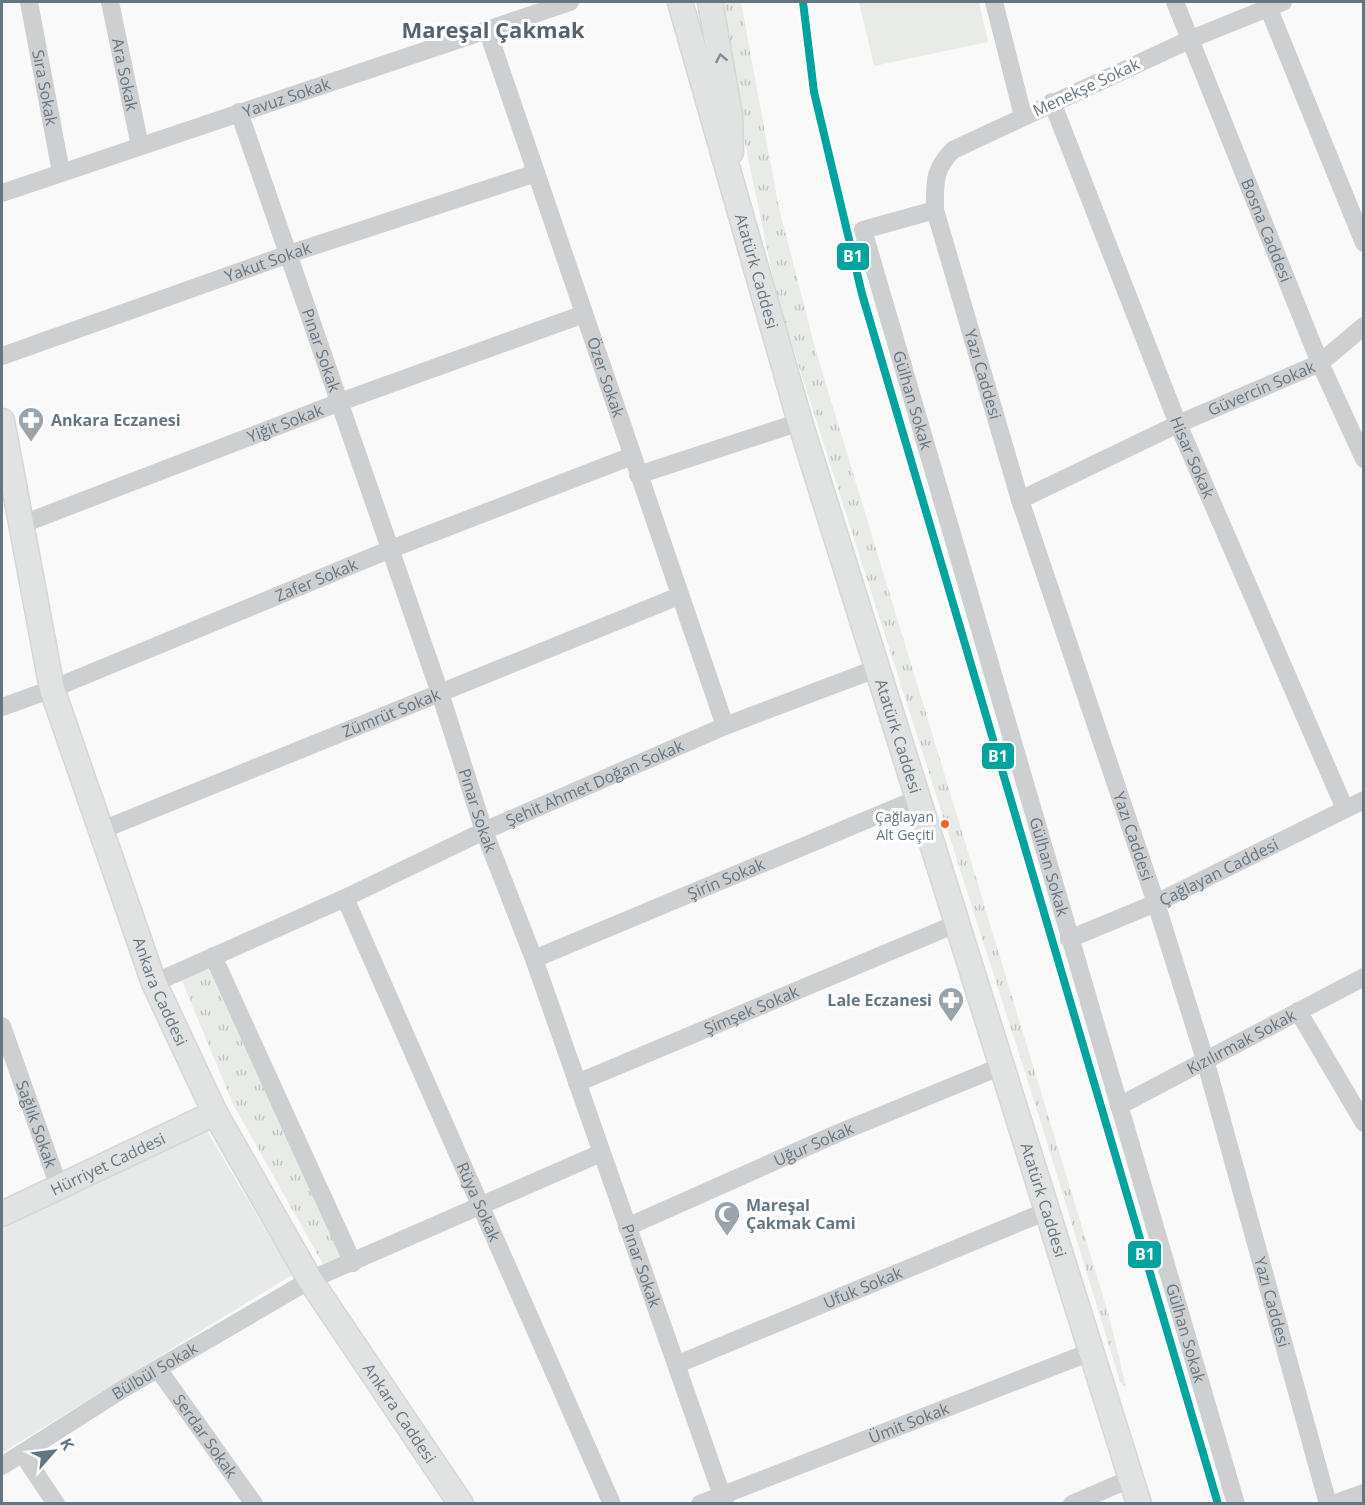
<svg xmlns="http://www.w3.org/2000/svg" width="1365" height="1505" font-family="'Open Sans',sans-serif">
<style>
.built{fill:#e8e9e9}
.grass{fill:#e8ebe6}
.park{fill:url(#park-tufts)}
.lines{fill:none;stroke-linecap:round;stroke-linejoin:round}
.major-casing{stroke:#d5d6d7;stroke-width:27}
.minor{stroke:#cecfd0;stroke-width:18}
.major{stroke:#e1e2e2;stroke-width:24}
.rail-1-casing{stroke:#fff;stroke-width:12}
.rail-1{stroke:#00a49f;stroke-width:8}
.oneway{stroke:#7e8c96}
.bus-dot{fill:#f26522;stroke:#fff;stroke-width:2}
.labels{text-anchor:middle;dominant-baseline:central;stroke-width:6;stroke-linejoin:round;paint-order:stroke}
.bus-label{font-size:14px;fill:#657683;stroke:#fff;text-anchor:end}
.street-label{font-size:16px;fill:#657683;stroke:#fff}
.poi-label{font-size:16px;font-weight:bold;fill:#657683;stroke:#fff;text-anchor:start}
.district-label{font-size:22px;font-weight:bold;fill:#57646e;stroke:#fff}
.line-badge{stroke:#fff;stroke-width:2}
.badge-label{font-size:16px;text-anchor:middle;font-weight:bold;fill:#fff}
</style>
<defs>
<pattern id="park-tufts" width="24" height="20" patternUnits="userSpaceOnUse" patternTransform="scale(1.5)"><rect width="24" height="20" fill="#e8ebe6"/><path d="M3 7l-1-3M5 7V3M7 7l1-3M15 17l-1-3M17 17v-4M19 17l1-3" fill="none" stroke="#c0c3c0"/></pattern>
</defs>
<rect width="100%" height="100%" fill="#f9f9f9"/>
<!-- built -->
<polygon class="built" points="207,1131 292,1275 2,1453 2,1229"/>
<!-- grass -->
<polygon class="grass" points="859,2 979,2 988,42 874,66"/>
<!-- park -->
<g class="park">
<polygon points="722,2 741,2 778,204 815,348 1109,1316 1126,1387 1120,1382 1038,1113 778,301 746,148"/>
<polygon points="204,960 346,1265 328,1273 233,1104 178,971"/>
</g>
<g class="lines">
<!-- major casing -->
<g class="major-casing">
<g id="major">
<path id="s27" d="M680,2L800,422L1139,1504"/>
<polyline points="710,2 730,115 731,152"/>
<path id="s28" d="M2,421L52,689L154,983L215,1113L310,1280L461,1504"/>
<path id="s29" d="M2,1214L215,1113"/>
</g>
</g>
<!-- minor -->
<g class="minor">
<path id="s1" d="M29,2L61,172"/>
<path id="s2" d="M110,2L140,146"/>
<polyline points="994,2 1023,116"/>
<path id="s3" d="M1175,2L1320,363L1364,459"/>
<polyline points="1266,2 1364,243"/>
<path id="s4" d="M1283,2L1191,39L953,150C933,170 935,183 935,210L1020,500L1156,903L1206,1063L1328,1504"/>
<path id="s5" d="M487,29L725,726"/>
<path id="s6" d="M1052,102L1178,424L1345,809"/>
<path id="s7" d="M239,112L440,693L484,831L534,959L725,1504"/>
<path id="s8" d="M2,193L570,2"/>
<path id="s9" d="M935,210L863,230L1236,1504"/>
<path id="s10" d="M2,356L289,254L536,173"/>
<polyline points="638,475 800,422"/>
<path id="s11" d="M1020,500L1178,424L1320,363L1364,326"/>
<path id="s12" d="M20,525L340,402L584,314"/>
<path id="s13" d="M2,707L52,689L391,549L632,456"/>
<path id="s14" d="M102,830L679,596"/>
<path id="s15" d="M345,898L612,1504"/>
<path id="s16" d="M1069,939L1156,903L1364,800"/>
<polyline points="213,956 353,1263"/>
<path id="s17" d="M534,959L919,798"/>
<path id="s18" d="M154,983L345,898L484,831L725,726L878,668"/>
<polyline points="1298,1011 1364,1123"/>
<path id="s19" d="M2,1026L59,1187"/>
<path id="s20" d="M577,1083L958,923"/>
<path id="s21" d="M1119,1106L1364,977"/>
<path id="s22" d="M627,1227L836,1134L1002,1066"/>
<path id="s23" d="M678,1364L1047,1211"/>
<path id="s24" d="M158,1369L254,1504"/>
<polyline points="22,1453 56,1504"/>
<path id="s25" d="M2,1466L123,1389L310,1280L601,1153"/>
<path id="s26" d="M700,1504L1093,1351"/>
<polyline points="1072,1504 1132,1478"/>
<polyline points="1333,1504 1364,1493"/>
</g>
<!-- major -->
<use href="#major" class="major"/>
<!-- rail-1 casing -->
<g class="rail-1-casing">
<polyline id="rail-1" points="803,2 814,92 862,294 1218,1504"/>
</g>
<!-- rail-1 -->
<use href="#rail-1" class="rail-1"/>
</g>
<!-- one-way arrows -->
<defs><path id="oneway-chevron" d="M-2-3.5L2.5 0L-2 3.5" fill="none" stroke-width="1.6" stroke-linecap="round" stroke-linejoin="round" transform="scale(1.5)"/></defs>
<use class="oneway" href="#oneway-chevron" transform="translate(721 58) rotate(-101)"/>
<!-- icons -->
<defs>
<g id="pharmacy-pin" transform="scale(1.35)"><path d="M0 17L-7.5 6A9.5 9.5 0 1 1 7.5 6Z" fill="#99a4ac" stroke="#fff"/><path d="M-2-6h4v4h4v4h-4v4h-4v-4h-4v-4h4Z" fill="#fff"/></g>
<g id="mosque-pin" transform="scale(1.35)"><path d="M0 17L-7.5 6A9.5 9.5 0 1 1 7.5 6Z" fill="#99a4ac" stroke="#fff"/><path d="M3.5-4.9A6 6 0 1 0 3.5 4.9A5 5 0 1 1 3.5-4.9Z" fill="#fff"/></g>
</defs>
<g fill-rule="evenodd">
<use href="#pharmacy-pin" x="31" y="420"/>
<use href="#pharmacy-pin" x="951" y="1000"/>
<use href="#mosque-pin" x="727" y="1214"/>
</g>
<!-- markers -->
<circle class="bus-dot" cx="945" cy="824" r="5"/>
<g class="labels">
<!-- bus labels -->
<g class="bus-label">
<text x="934" y="816">Çağlayan<tspan x="934" dy="18">Alt Geçiti</tspan></text>
</g>
<!-- street labels -->
<g class="street-label">
<text stroke="none"><textPath href="#s2" startOffset="74">Ara Sokak</textPath></text>
<text stroke="none"><textPath href="#s1" startOffset="87">Sıra Sokak</textPath></text>
<text transform="translate(1086 87) rotate(-25)">Menekşe Sokak</text>
<text stroke="none"><textPath href="#s8" startOffset="300">Yavuz Sokak</textPath></text>
<text stroke="none"><textPath href="#s3" startOffset="246">Bosna Caddesi</textPath></text>
<text stroke="none"><textPath href="#s10" startOffset="282">Yakut Sokak</textPath></text>
<text stroke="none"><textPath href="#s27" startOffset="280">Atatürk Caddesi</textPath></text>
<text stroke="none"><textPath href="#s7" startOffset="252">Pınar Sokak</textPath></text>
<text stroke="none"><textPath href="#s4" startOffset="598">Yazı Caddesi</textPath></text>
<text stroke="none"><textPath href="#s5" startOffset="368">Özer Sokak</textPath></text>
<text stroke="none"><textPath href="#s11" startOffset="266">Güvercin Sokak</textPath></text>
<text stroke="none"><textPath href="#s9" startOffset="252">Gülhan Sokak</textPath></text>
<text stroke="none"><textPath href="#s12" startOffset="284">Yiğit Sokak</textPath></text>
<text stroke="none"><textPath href="#s6" startOffset="382">Hisar Sokak</textPath></text>
<text stroke="none"><textPath href="#s13" startOffset="339">Zafer Sokak</textPath></text>
<text stroke="none"><textPath href="#s14" startOffset="312">Zümrüt Sokak</textPath></text>
<text stroke="none"><textPath href="#s27" startOffset="766">Atatürk Caddesi</textPath></text>
<text stroke="none"><textPath href="#s18" startOffset="484">Şehit Ahmet Doğan Sokak</textPath></text>
<text stroke="none"><textPath href="#s7" startOffset="738">Pınar Sokak</textPath></text>
<text stroke="none"><textPath href="#s4" startOffset="1084">Yazı Caddesi</textPath></text>
<text stroke="none"><textPath href="#s9" startOffset="738">Gülhan Sokak</textPath></text>
<text stroke="none"><textPath href="#s16" startOffset="164">Çağlayan Caddesi</textPath></text>
<text stroke="none"><textPath href="#s17" startOffset="208">Şirin Sokak</textPath></text>
<text stroke="none"><textPath href="#s28" startOffset="594">Ankara Caddesi</textPath></text>
<text stroke="none"><textPath href="#s20" startOffset="189">Şimşek Sokak</textPath></text>
<text stroke="none"><textPath href="#s21" startOffset="138">Kızılırmak Sokak</textPath></text>
<text stroke="none"><textPath href="#s19" startOffset="104">Sağlık Sokak</textPath></text>
<text stroke="none"><textPath href="#s22" startOffset="204">Uğur Sokak</textPath></text>
<text stroke="none"><textPath href="#s29" startOffset="117">Hürriyet Caddesi</textPath></text>
<text stroke="none"><textPath href="#s15" startOffset="332">Rüya Sokak</textPath></text>
<text stroke="none"><textPath href="#s27" startOffset="1252">Atatürk Caddesi</textPath></text>
<text stroke="none"><textPath href="#s7" startOffset="1222">Pınar Sokak</textPath></text>
<text stroke="none"><textPath href="#s23" startOffset="200">Ufuk Sokak</textPath></text>
<text stroke="none"><textPath href="#s4" startOffset="1570">Yazı Caddesi</textPath></text>
<text stroke="none"><textPath href="#s9" startOffset="1224">Gülhan Sokak</textPath></text>
<text stroke="none"><textPath href="#s25" startOffset="180">Bülbül Sokak</textPath></text>
<text stroke="none"><textPath href="#s28" startOffset="1080">Ankara Caddesi</textPath></text>
<text stroke="none"><textPath href="#s26" startOffset="224">Ümit Sokak</textPath></text>
<text stroke="none"><textPath href="#s24" startOffset="82">Serdar Sokak</textPath></text>
</g>
<!-- poi labels -->
<g class="poi-label">
<text x="51" y="420">Ankara Eczanesi</text>
<text x="932" y="1000" text-anchor="end">Lale Eczanesi</text>
<text x="746" y="1205">Mareşal<tspan x="746" dy="18">Çakmak Cami</tspan></text>
</g>
<!-- district labels -->
<g class="district-label">
<text x="493" y="29">Mareşal Çakmak</text>
</g>
</g>
<g class="line-badge">
<rect x="836" y="242" width="34" height="29" rx="6" fill="#00a49f"/>
<rect x="981" y="742" width="34" height="28" rx="6" fill="#00a49f"/>
<rect x="1127" y="1240" width="35" height="29" rx="6" fill="#00a49f"/>
</g>
<g class="badge-label">
<text x="853" y="262">B1</text>
<text x="998" y="762">B1</text>
<text x="1145" y="1260">B1</text>
</g>
<!-- border -->
<rect width="1365" height="1505" fill="none" stroke="#657683" stroke-width="6"/>
<!-- north arrow -->
<g transform="translate(54 1451) rotate(62)" stroke="#ffffff" stroke-width="4.5" paint-order="stroke">
<path d="M0-4.5L10 22L0 15L-10 22Z" fill="#657683"/>
<text y="-9" font-size="16" font-weight="bold" text-anchor="middle" fill="#657683">K</text>
</g>
</svg>
